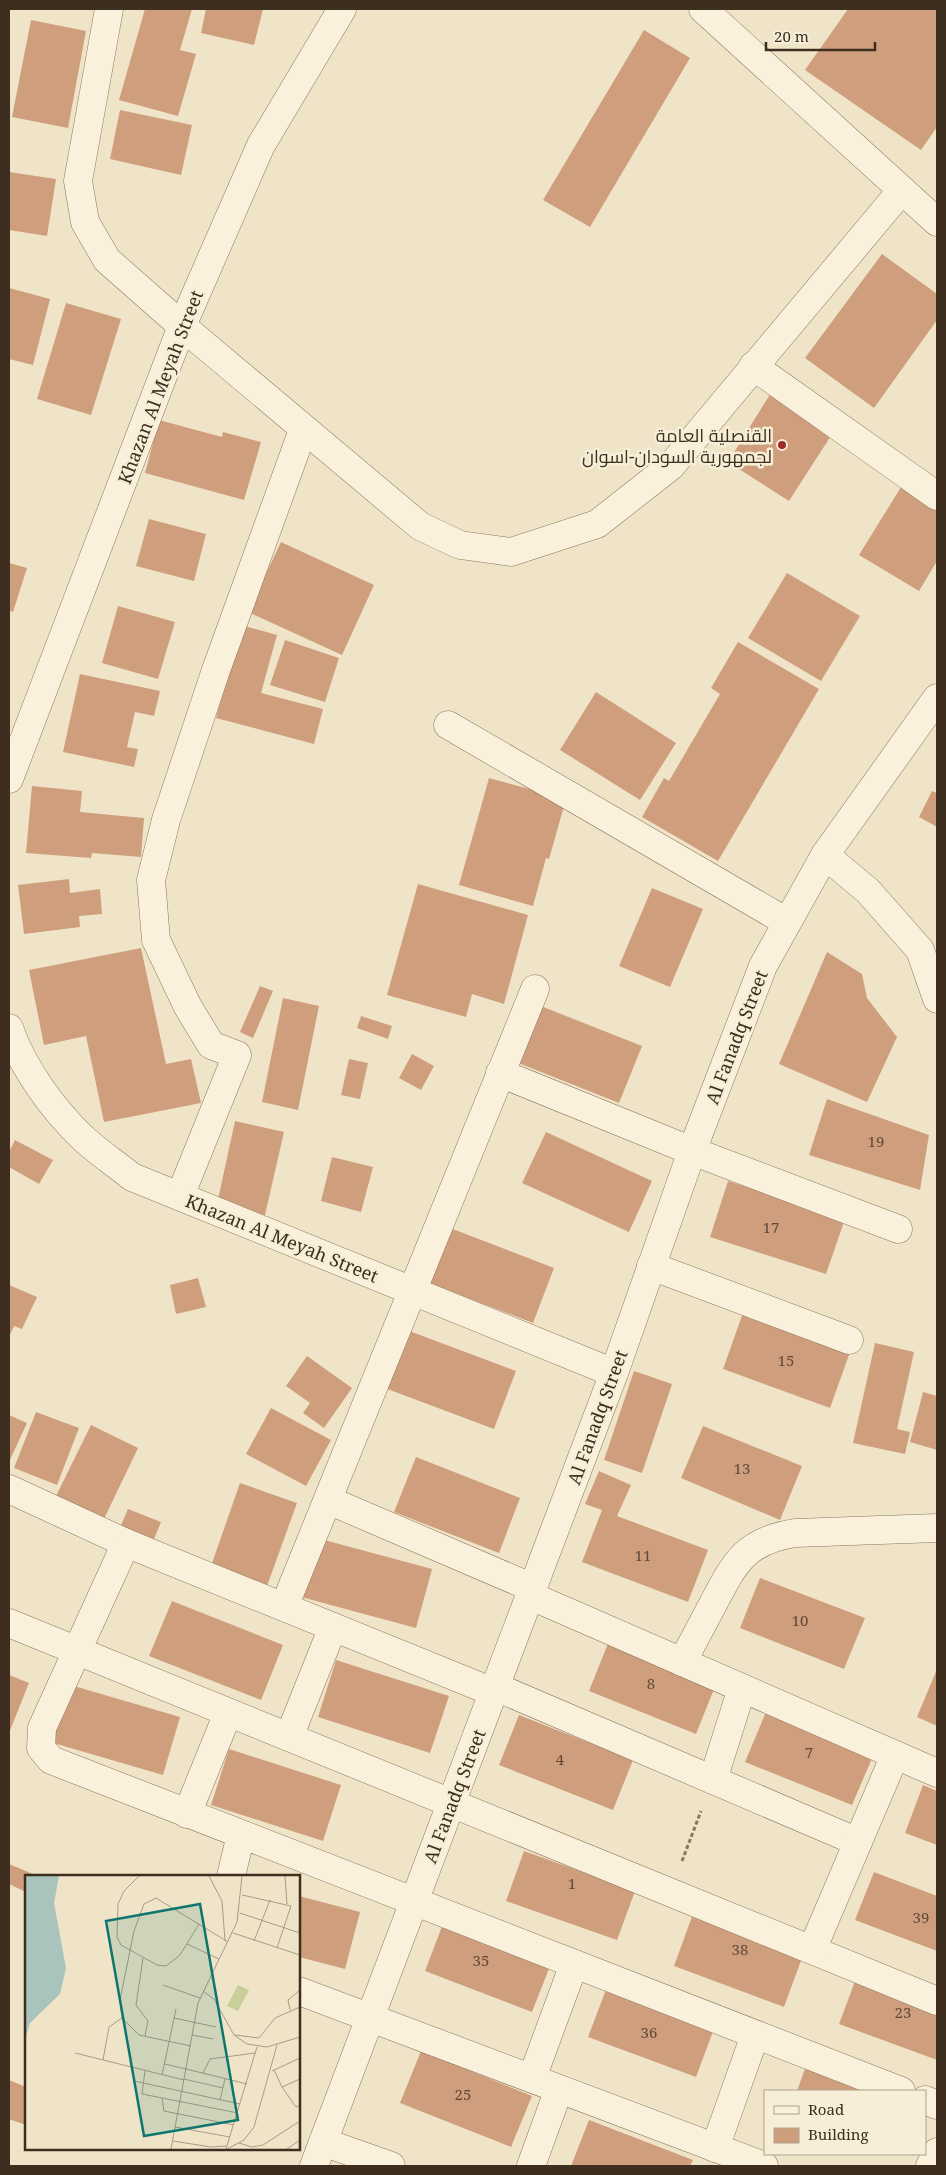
<svg xmlns="http://www.w3.org/2000/svg" width="946" height="2175" font-family="'Noto Serif',Cairo,serif">
<style>
.building{fill:#cf9f7d}
.lines{fill:none;stroke-linecap:round;stroke-linejoin:round}
.minor-casing{stroke:#8d765c;stroke-width:29}
.tertiary-casing{stroke:#8d765c;stroke-width:29}
.path{stroke:#8d765c;stroke-width:3;stroke-dasharray:4 2.5;stroke-linecap:butt}
.minor{stroke:#faf1dc;stroke-width:28}
.tertiary{stroke:#faf1dc;stroke-width:28}
.poi-dot{fill:#9e2a2b;stroke:#f7eed8;stroke-width:2}
.labels{text-anchor:middle;dominant-baseline:central;stroke-width:5;stroke-linejoin:round;paint-order:stroke}
.number-label{font-size:15px;fill:#624a37}
.street-label{font-size:18px;fill:#3d2e20;stroke:#f7eed8}
.poi-label{font-size:18px;fill:#3d2e20;stroke:#f7eed8;text-anchor:end}
.inset-road{fill:none;stroke:#a89b85;stroke-width:1}
.view{fill:#0f766e;fill-opacity:0.15;stroke:#0f766e;stroke-width:2.5}
.inset-edge{fill:none;stroke:#3d2e20;stroke-width:2.5}
</style>
<rect width="100%" height="100%" fill="#f0e4c8"/>
<!-- building -->
<g class="building">
<polygon points="145,9 192,9 180,50 196,54 178,116 119,100"/>
<polygon points="206,9 263,9 254,45 201,33"/>
<polygon points="848,9 937,9 937,127 921,150 805,70"/>
<polygon points="31,20 86,31 68,128 12,117"/>
<polygon points="644,30 690,58 590,227 543,200"/>
<polygon points="120,110 192,125 181,175 110,159"/>
<polygon points="9,172 56,179 47,236 9,230"/>
<polygon points="882,254 937,294 937,320 874,408 805,358"/>
<polygon points="9,288 50,299 33,365 9,359"/>
<polygon points="66,303 121,319 91,415 37,399"/>
<polygon points="774,388 836,428 789,501 728,462"/>
<polygon points="159,420 222,437 223,432 261,442 244,500 145,473"/>
<polygon points="906,479 937,498 937,561 919,591 859,555"/>
<polygon points="149,519 206,534 194,581 136,566"/>
<polygon points="281,542 374,585 342,655 248,612"/>
<polygon points="9,563 27,568 13,612 9,610"/>
<polygon points="787,573 860,616 821,681 748,638"/>
<polygon points="118,606 175,622 158,679 102,663"/>
<polygon points="241,625 277,635 261,693 323,709 314,744 216,718"/>
<polygon points="285,640 339,658 325,702 270,685"/>
<polygon points="738,642 819,689 718,861 642,817 664,778 669,781 720,694 711,688"/>
<polygon points="80,674 160,691 154,716 135,712 127,747 138,749 134,767 63,752"/>
<polygon points="596,692 676,743 640,800 560,750"/>
<polygon points="489,778 566,799 549,859 546,858 533,906 459,885"/>
<polygon points="32,786 82,791 80,812 144,818 141,857 92,853 91,858 26,853"/>
<polygon points="932,791 937,793 937,827 919,817"/>
<polygon points="69,879 70,893 100,889 102,914 79,916 80,927 24,934 18,885"/>
<polygon points="418,884 528,915 504,1004 472,994 466,1017 387,995"/>
<polygon points="652,888 703,909 670,987 619,966"/>
<polygon points="141,948 166,1064 191,1059 201,1103 104,1122 86,1036 44,1045 29,970"/>
<polygon points="827,952 862,974 867,998 897,1037 867,1102 779,1064"/>
<polygon points="260,986 273,991 253,1038 240,1032"/>
<polygon points="283,998 319,1006 298,1110 262,1102"/>
<polygon points="533,1003 642,1046 619,1103 511,1060"/>
<polygon points="361,1016 392,1026 388,1039 357,1028"/>
<polygon points="412,1054 434,1066 421,1090 399,1078"/>
<polygon points="349,1059 368,1063 360,1099 341,1095"/>
<polygon points="827,1099 929,1135 920,1190 809,1155"/>
<polygon points="235,1121 284,1132 265,1215 217,1204"/>
<polygon points="546,1132 652,1181 629,1232 522,1183"/>
<polygon points="15,1140 53,1160 39,1184 9,1167 9,1152"/>
<polygon points="332,1157 373,1167 361,1212 321,1201"/>
<polygon points="728,1181 845,1219 826,1274 710,1237"/>
<polygon points="445,1226 554,1268 533,1323 424,1281"/>
<polygon points="198,1278 206,1307 176,1314 170,1285"/>
<polygon points="9,1285 37,1297 22,1329 14,1326 9,1337"/>
<polygon points="743,1313 850,1352 830,1408 723,1369"/>
<polygon points="404,1329 516,1371 494,1429 382,1387"/>
<polygon points="875,1343 914,1352 897,1429 910,1432 905,1454 853,1443"/>
<polygon points="307,1356 352,1388 324,1428 303,1413 310,1403 286,1386"/>
<polygon points="634,1371 672,1384 642,1473 604,1460"/>
<polygon points="923,1392 937,1396 937,1450 910,1442"/>
<polygon points="271,1408 331,1440 306,1486 246,1454"/>
<polygon points="36,1412 79,1428 57,1485 14,1468"/>
<polygon points="9,1415 27,1423 9,1462"/>
<polygon points="91,1425 138,1448 103,1521 55,1498"/>
<polygon points="703,1426 802,1466 780,1520 681,1478"/>
<polygon points="416,1457 520,1498 499,1553 394,1512"/>
<polygon points="599,1471 631,1485 617,1516 708,1550 688,1602 582,1562 602,1510 585,1504"/>
<polygon points="240,1483 297,1503 267,1586 211,1566"/>
<polygon points="128,1509 161,1522 152,1544 119,1530"/>
<polygon points="317,1538 432,1569 416,1628 301,1597"/>
<polygon points="760,1578 865,1618 844,1669 740,1628"/>
<polygon points="172,1601 283,1645 261,1700 149,1656"/>
<polygon points="609,1641 716,1684 696,1734 589,1691"/>
<polygon points="336,1660 449,1696 430,1753 318,1717"/>
<polygon points="937,1669 937,1726 917,1717"/>
<polygon points="9,1675 29,1683 9,1733"/>
<polygon points="67,1684 180,1717 163,1775 50,1742"/>
<polygon points="766,1712 873,1756 852,1805 745,1762"/>
<polygon points="519,1715 633,1760 613,1810 499,1765"/>
<polygon points="229,1749 341,1785 323,1841 211,1805"/>
<polygon points="923,1785 937,1791 937,1845 905,1833"/>
<polygon points="524,1851 635,1891 617,1940 506,1901"/>
<polygon points="9,1864 33,1874 32,1876 26,1876 26,1892 9,1884"/>
<polygon points="874,1872 937,1896 937,1951 855,1920"/>
<polygon points="299,1896 360,1912 345,1969 299,1957"/>
<polygon points="693,1914 803,1955 784,2007 674,1966"/>
<polygon points="444,1921 552,1961 532,2012 425,1971"/>
<polygon points="857,1976 937,2010 937,2060 839,2024"/>
<polygon points="607,1987 715,2026 696,2077 588,2037"/>
<polygon points="421,2051 532,2096 511,2147 400,2103"/>
<polygon points="806,2066 875,2091 797,2091"/>
<polygon points="9,2080 26,2087 26,2125 9,2119"/>
<polygon points="589,2120 693,2160 690,2166 571,2166"/>
</g>
<g class="lines">
<!-- minor casing -->
<g class="minor-casing">
<g id="minor">
<polyline points="109,9 78,181 85,222 107,260 182,326 420,526 460,545 511,552 597,524 671,466 902,190"/>
<polyline points="703,9 937,222"/>
<polyline points="753,366 937,496"/>
<polyline points="448,725 787,922"/>
<polyline points="9,779 182,326 261,145 342,9"/>
<path d="M9,1028C22,1067 54,1111 84,1139C98,1152 116,1164 132,1177L614,1373"/>
<polyline points="500,1073 692,1151 898,1229"/>
<polyline points="180,1196 237,1055 211,1045 188,1007 156,940 151,880 166,820 216,670 303,430"/>
<polyline points="651,1266 849,1340"/>
<polyline points="9,1489 126,1543 493,1692"/>
<polyline points="328,1500 533,1588"/>
<polyline points="126,1543 42,1728 41,1748 51,1760 901,2091"/>
<polyline points="531,1596 937,1773"/>
<polyline points="284,1607 535,989"/>
<polyline points="9,1623 937,2001"/>
<path d="M682,1662C693,1642 703,1623 713,1604C735,1562 745,1541 795,1533L937,1528"/>
<polyline points="496,1687 858,1842"/>
<polyline points="289,1737 333,1627"/>
<polyline points="713,1780 742,1688"/>
<polyline points="187,1814 228,1713"/>
<polyline points="231,1876 241,1835"/>
<polyline points="812,1950 895,1755"/>
<polyline points="299,1991 764,2166"/>
<polyline points="532,2078 574,1964"/>
<polyline points="925,2100 937,2105"/>
<polyline points="323,2142 391,2166"/>
<polyline points="715,2148 755,2035"/>
<polyline points="531,2166 559,2089"/>
<polyline points="930,2166 937,2152"/>
</g>
</g>
<!-- tertiary casing -->
<g class="tertiary-casing">
<g id="tertiary">
<polyline points="825,855 868,891 920,950 937,999"/>
<polyline points="314,2166 614,1373 692,1151 763,966 825,855 937,698"/>
</g>
</g>
<!-- path -->
<polyline class="path" points="682,1861 701,1811"/>
<!-- minor -->
<use href="#minor" class="minor"/>
<!-- tertiary -->
<use href="#tertiary" class="tertiary"/>
</g>
<!-- markers -->
<circle class="poi-dot" cx="782" cy="445" r="5"/>
<g class="labels">
<!-- number labels -->
<g class="number-label">
<text x="876" y="1141">19</text>
<text x="771" y="1227">17</text>
<text x="786" y="1360">15</text>
<text x="742" y="1468">13</text>
<text x="643" y="1555">11</text>
<text x="800" y="1620">10</text>
<text x="651" y="1683">8</text>
<text x="809" y="1752">7</text>
<text x="560" y="1759">4</text>
<text x="572" y="1883">1</text>
<text x="921" y="1917">39</text>
<text x="740" y="1949">38</text>
<text x="481" y="1960">35</text>
<text x="903" y="2012">23</text>
<text x="649" y="2032">36</text>
<text x="463" y="2094">25</text>
</g>
<!-- street labels -->
<g class="street-label">
<text transform="translate(160 387) rotate(-69)">Khazan Al Meyah Street</text>
<text transform="translate(736 1037) rotate(-69)">Al Fanadq Street</text>
<text transform="translate(282 1238) rotate(22)">Khazan Al Meyah Street</text>
<text transform="translate(597 1417) rotate(-70)">Al Fanadq Street</text>
<text transform="translate(454 1796) rotate(-69)">Al Fanadq Street</text>
</g>
<!-- poi labels -->
<g class="poi-label">
<text x="772" y="435">القنصلية العامة<tspan x="772" dy="21">لجمهورية السودان-اسوان</tspan></text>
</g>
</g>
<!-- overview -->
<g transform="translate(25 1875)">
<rect width="275" height="275" fill="#f0e4c8"/>
<path d="M213,110L224,115L213,136L202,131Z" fill="#c9cf9b"/>
<path d="M0,1H34L29,28L41,93L35,119L5,148L0,164Z" fill="#a9c4bc"/>
<path class="inset-road" d="M114,1L99,16L93,29L92,62L96,70L132,90L141,91L155,80L174,49M184,1L197,26L200,66M260,1L262,29M217,20L266,31L252,73M215,38L275,58M208,58L275,80M229,66L245,25M162,69L194,84M118,83L111,130L123,146L120,161M138,110L175,123M178,116L189,124L209,160L222,169L242,172L275,162M265,135L263,125L275,115M149,143L191,152M167,160L188,164M210,160L234,163L250,143L275,132M166,171L114,160L97,143L95,125L109,56L119,29L131,23L203,67M50,178L159,205M78,185L84,152L97,143M140,189L161,194M161,194L222,209M249,195L257,212L275,204M120,196L117,219L213,238M247,196L275,183M178,198L185,184L230,178M137,200L151,134M159,204L198,213M109,206L215,229M257,212L271,232L275,230M137,223L139,236L209,250M195,225L200,204M150,252L205,262M148,266L186,272L202,271M214,268L227,272L238,270L275,246M146,274L173,128L212,47L217,1M201,274L232,172M202,274L219,265L229,252L252,170M262,274L275,265"/>
<path class="view" d="M175,29L213,245L119,261L81,46Z"/>
<rect width="275" height="275" class="inset-edge"/>
</g>
<!-- border -->
<rect width="946" height="2175" fill="none" stroke="#3d2e20" stroke-width="20"/>
<!-- legend -->
<rect x="764" y="2090" width="162" height="65" fill="#f7eed8" stroke="#ada18e"/>
<rect x="774" y="2106" width="25" height="8" fill="#faf1dc" stroke="#ada18e"/>
<text x="808" y="2115" font-size="15" fill="#3d2e20">Road</text>
<rect x="774" y="2128" width="25" height="15" fill="#cf9f7d" stroke="#ada18e"/>
<text x="808" y="2140" font-size="15" fill="#3d2e20">Building</text>
<!-- scale -->
<path d="M766 42v8h109v-8" fill="none" stroke="#3d2e20" stroke-width="2.5"/>
<text x="774" y="42" font-size="15" fill="#3d2e20" stroke="#f7eed8" stroke-width="4" paint-order="stroke">20 m</text>
</svg>
